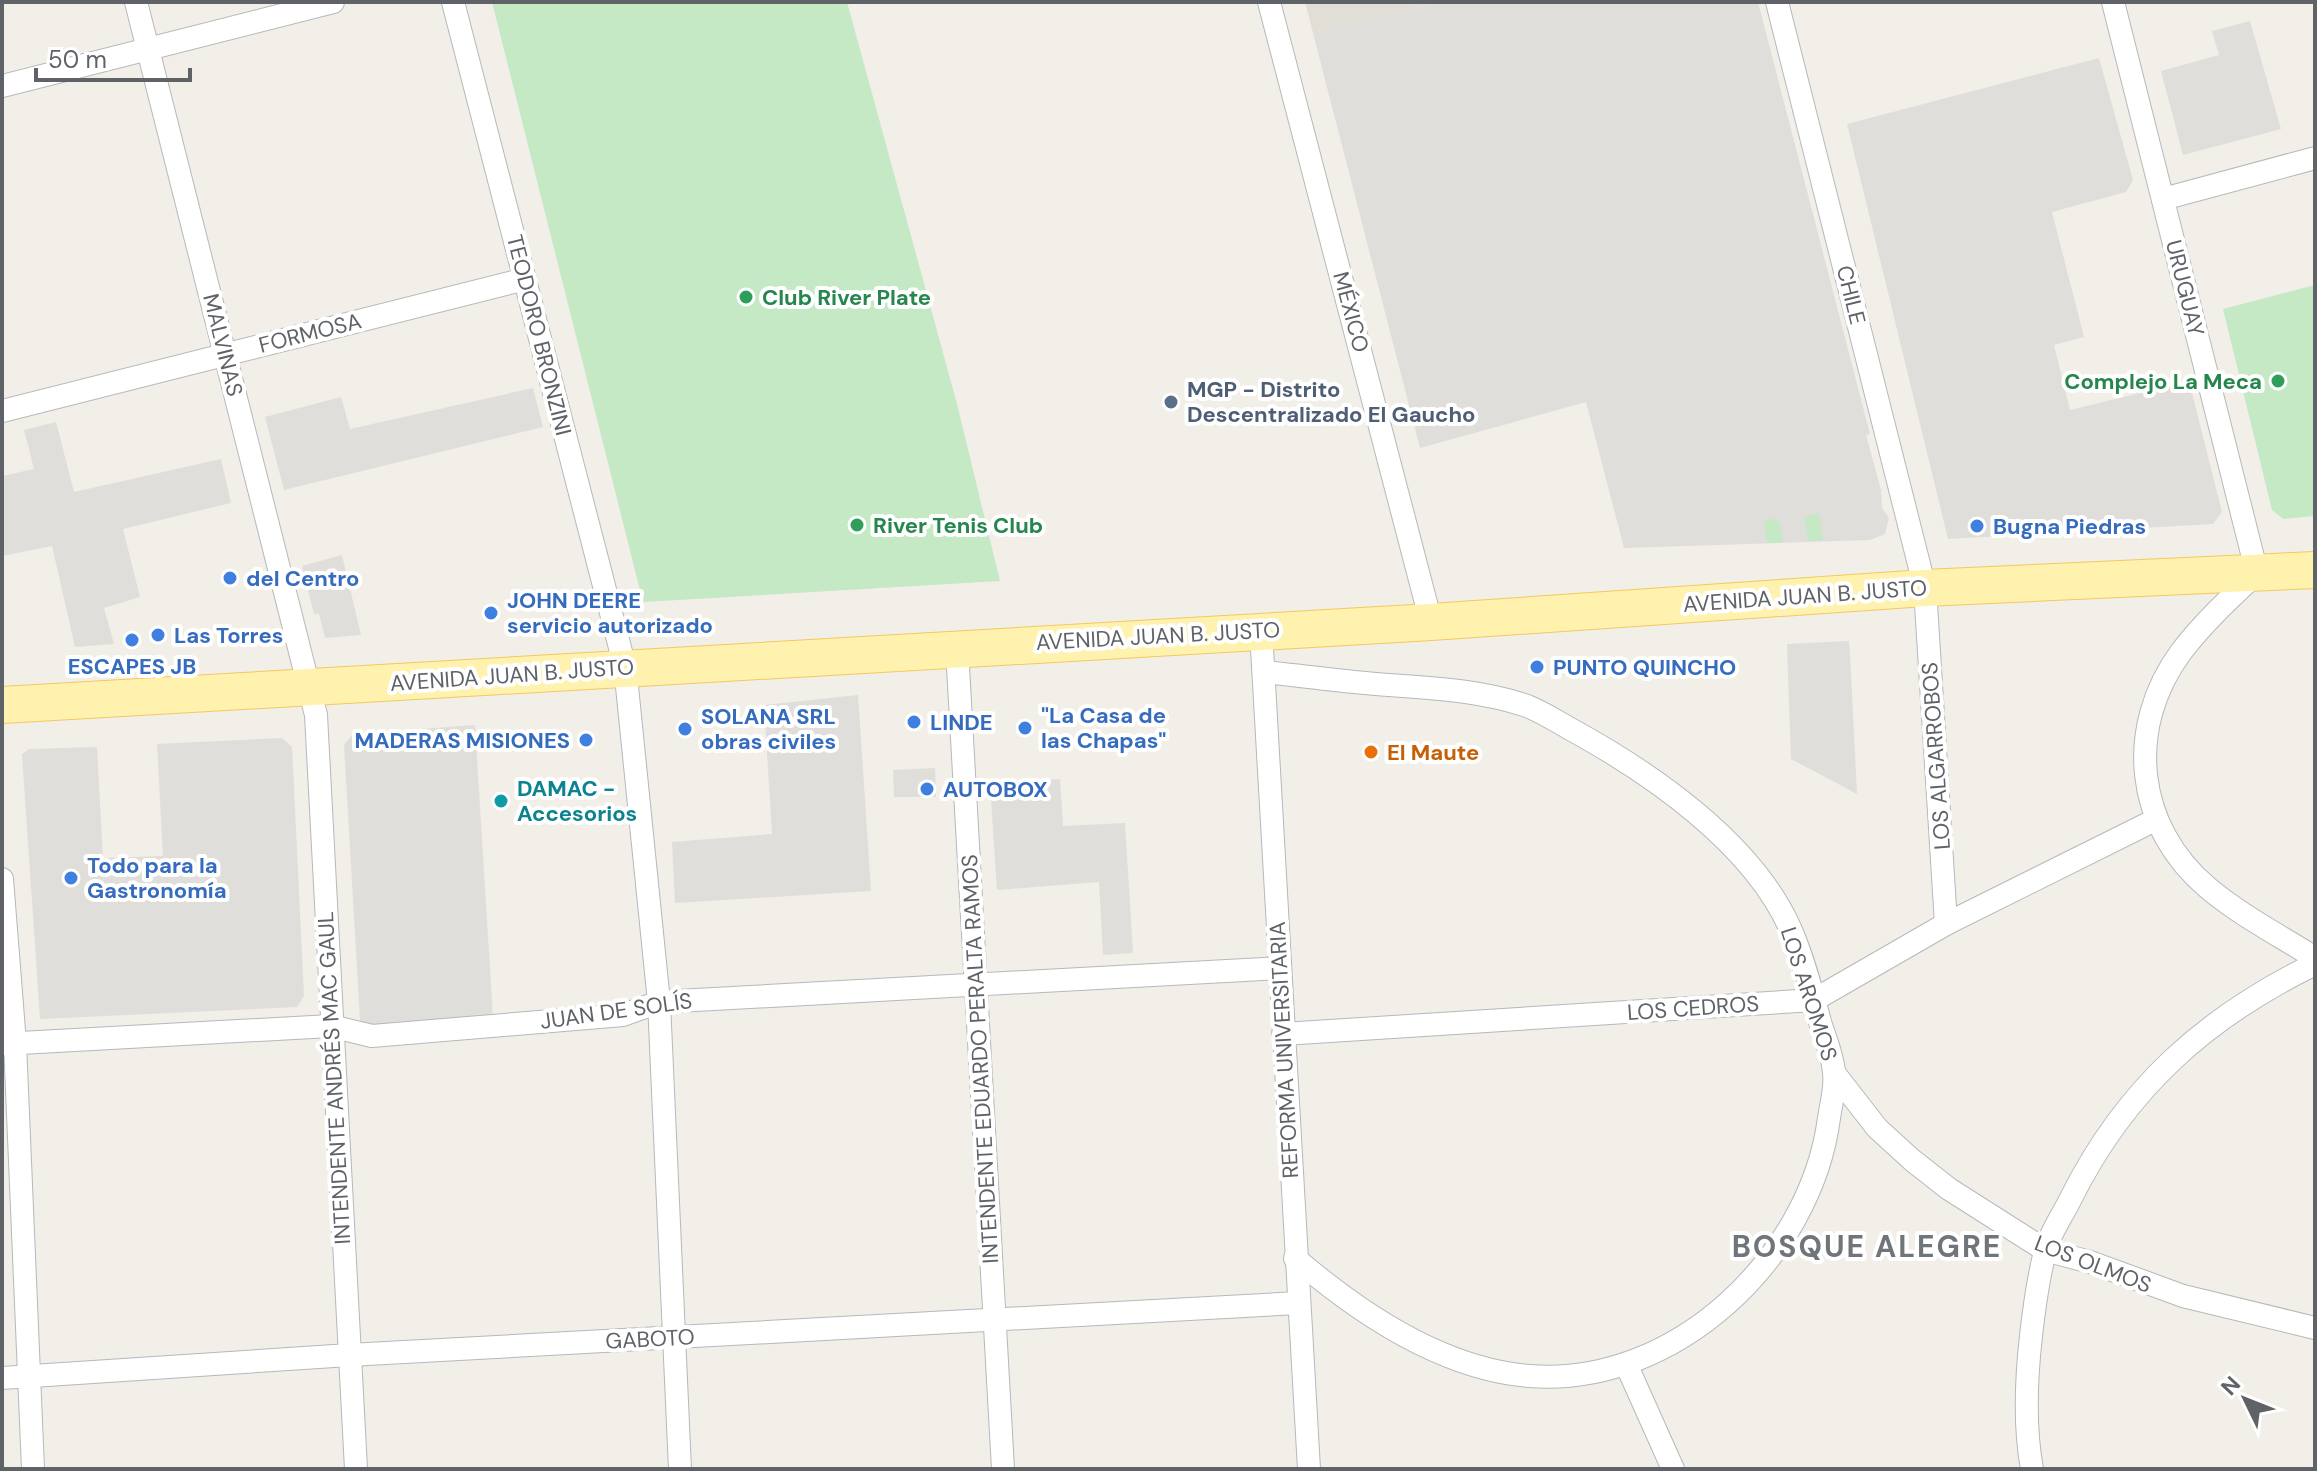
<svg xmlns="http://www.w3.org/2000/svg" width="2317" height="1471" font-family="'DM Sans',sans-serif">
<style>
.industrial{fill:#e0deda}
.education{fill:#e1ded6}
.green{fill:#c5e8c5}
.lines{fill:none;stroke-linecap:round;stroke-linejoin:round}
.street-casing{stroke:#b5b8bc;stroke-width:24}
.primary-casing{stroke:#f2c960;stroke-width:38}
.street{stroke:#fff;stroke-width:22}
.primary{stroke:#fff2af;stroke-width:36}
.leisure-dot{fill:#2e9e5b;stroke:#fff;stroke-width:3}
.service-dot{fill:#5c6f8a;stroke:#fff;stroke-width:3}
.shop-dot{fill:#3f7fe0;stroke:#fff;stroke-width:3}
.food-dot{fill:#e8710a;stroke:#fff;stroke-width:3}
.culture-dot{fill:#0f9aa8;stroke:#fff;stroke-width:3}
.labels{text-anchor:middle;dominant-baseline:central;stroke-width:8;stroke-linejoin:round;paint-order:stroke}
.street-label{font-size:22px;fill:#5f6368;stroke:#fff}
.leisure-label{font-size:22px;font-weight:bold;fill:#27864d;stroke:#fff;text-anchor:start}
.service-label{font-size:22px;font-weight:bold;fill:#4e5e75;stroke:#fff;text-anchor:start}
.shop-label{font-size:22px;font-weight:bold;fill:#366cbe;stroke:#fff;text-anchor:start}
.food-label{font-size:22px;font-weight:bold;fill:#c56008;stroke:#fff;text-anchor:start}
.culture-label{font-size:22px;font-weight:bold;fill:#0d838f;stroke:#fff;text-anchor:start}
.district-label{font-size:30px;font-weight:bold;letter-spacing:2px;fill:#70757a;stroke:#fff}
</style>
<rect width="100%" height="100%" fill="#f1efe8"/>
<!-- industrial -->
<g class="industrial">
<polygon points="1438,2 1758,2 1870,434 1866,435 1881,490 1882,508 1889,518 1885,534 1870,540 1624,548 1586,402 1420,448 1313,33"/>
<polygon points="2250,21 2281,129 2183,155 2161,71 2219,55 2212,31"/>
<polygon points="2099,58 2133,180 2126,192 2052,212 2084,337 2054,345 2070,410 2189,381 2222,512 2213,524 1948,539 1847,124"/>
<polygon points="533,388 543,427 284,490 265,417 341,397 350,429"/>
<polygon points="56,422 74,492 221,459 231,503 123,529 140,597 104,608 114,644 75,647 52,546 2,556 2,476 34,469 24,430"/>
<polygon points="342,555 361,635 325,638 319,614 314,614 302,566"/>
<polygon points="1849,641 1851,673 1857,794 1791,759 1787,644"/>
<polygon points="858,695 871,891 675,903 672,842 772,834 764,705"/>
<polygon points="475,725 493,1018 370,1029 360,1020 344,745 353,734"/>
<polygon points="282,738 292,747 304,996 297,1007 40,1019 22,754 29,749 97,747 103,858 163,856 157,744"/>
<polygon points="935,768 936,797 894,797 893,770"/>
<polygon points="1060,779 1063,826 1125,823 1133,953 1103,955 1099,882 997,890 990,784"/>
</g>
<!-- education -->
<polygon class="education" points="1305,2 1438,2 1313,33"/>
<!-- green -->
<g class="green">
<polygon points="492,2 847,2 957,404 1000,581 643,602"/>
<polygon points="2315,285 2315,516 2283,519 2272,510 2223,309"/>
<polygon points="1819,513 1823,540 1808,541 1804,517"/>
<polygon points="1774,519 1780,523 1783,542 1767,543 1764,520"/>
</g>
<g class="lines">
<!-- street casing -->
<g class="street-casing">
<g id="street">
<polyline points="136,2 316,715 356,1469"/>
<polyline points="453,2 625,667 659,1002 680,1469"/>
<polyline points="1269,2 1431,622"/>
<polyline points="1777,2 1925,588 1946,924"/>
<path d="M2113,2L2257,573C2230,598 2203,623 2181,652C2125,728 2135,827 2208,888C2240,915 2279,935 2315,958"/>
<polyline points="2,86 333,2"/>
<polyline points="2163,199 2315,158"/>
<polyline points="2,411 525,279"/>
<polyline points="1261,631 1309,1469"/>
<polyline points="957,649 1003,1469"/>
<path d="M1264,672C1294,675 1324,679 1354,682C1412,688 1472,687 1527,706C1543,712 1559,723 1574,731C1652,774 1752,843 1790,928C1803,957 1812,991 1820,1022C1825,1038 1833,1056 1834,1073C1836,1087 1831,1104 1829,1118C1811,1257 1675,1388 1529,1376C1443,1369 1359,1313 1295,1258"/>
<polyline points="2,879 15,1043 33,1469"/>
<polyline points="1283,1034 1814,1000 1946,924 2155,820"/>
<polyline points="2,1044 331,1026 372,1036 623,1015 659,1002 1280,968"/>
<polyline points="1835,1074 1877,1128 1912,1160 1949,1189 2045,1250 2090,1262 2183,1296 2315,1328"/>
<polyline points="1626,1364 1673,1469"/>
<polyline points="2,1378 349,1355 1298,1303"/>
<path d="M2032,1469C2024,1426 2026,1380 2031,1336C2034,1309 2038,1279 2045,1252C2049,1234 2063,1215 2071,1198C2126,1088 2206,1017 2315,964"/>
</g>
</g>
<!-- primary casing -->
<g class="primary-casing">
<polyline id="primary" points="2,705 1431,622 1925,588 2315,570"/>
</g>
<!-- street -->
<use href="#street" class="street"/>
<!-- primary -->
<use href="#primary" class="primary"/>
</g>
<!-- markers -->
<g class="leisure-dot">
<circle cx="746" cy="297" r="8"/>
<circle cx="2278" cy="381" r="8"/>
<circle cx="857" cy="525" r="8"/>
</g>
<circle class="service-dot" cx="1171" cy="402" r="8"/>
<g class="shop-dot">
<circle cx="1977" cy="526" r="8"/>
<circle cx="230" cy="578" r="8"/>
<circle cx="491" cy="613" r="8"/>
<circle cx="158" cy="635" r="8"/>
<circle cx="132" cy="640" r="8"/>
<circle cx="1537" cy="667" r="8"/>
<circle cx="914" cy="722" r="8"/>
<circle cx="1025" cy="728" r="8"/>
<circle cx="685" cy="729" r="8"/>
<circle cx="586" cy="740" r="8"/>
<circle cx="927" cy="789" r="8"/>
<circle cx="71" cy="878" r="8"/>
</g>
<circle class="food-dot" cx="1371" cy="752" r="8"/>
<circle class="culture-dot" cx="501" cy="801" r="8"/>
<g class="labels">
<!-- street labels -->
<g class="street-label">
<text transform="translate(2185 288) rotate(76)">URUGUAY</text>
<text transform="translate(1851 295) rotate(76)">CHILE</text>
<text transform="translate(1351 312) rotate(75)">MÉXICO</text>
<text transform="translate(310 333) rotate(-14)">FORMOSA</text>
<text transform="translate(539 335) rotate(76)">TEODORO BRONZINI</text>
<text transform="translate(223 345) rotate(76)">MALVINAS</text>
<text transform="translate(1805 596) rotate(-4)">AVENIDA JUAN B. JUSTO</text>
<text transform="translate(1158 636) rotate(-3)">AVENIDA JUAN B. JUSTO</text>
<text transform="translate(512 675) rotate(-4)">AVENIDA JUAN B. JUSTO</text>
<text transform="translate(1936 756) rotate(-94)">LOS ALGARROBOS</text>
<text transform="translate(1809 994) rotate(72)">LOS AROMOS</text>
<text transform="translate(1693 1008) rotate(-4)">LOS CEDROS</text>
<text transform="translate(616 1011) rotate(-8)">JUAN DE SOLÍS</text>
<text transform="translate(1284 1050) rotate(-93)">REFORMA UNIVERSITARIA</text>
<text transform="translate(980 1059) rotate(-93)">INTENDENTE EDUARDO PERALTA RAMOS</text>
<text transform="translate(334 1078) rotate(-93)">INTENDENTE ANDRÉS MAC GAUL</text>
<text transform="translate(2093 1264) rotate(21)">LOS OLMOS</text>
<text transform="translate(650 1339) rotate(-3)">GABOTO</text>
</g>
<!-- leisure labels -->
<g class="leisure-label">
<text x="762" y="297">Club River Plate</text>
<text x="2262" y="381" text-anchor="end">Complejo La Meca</text>
<text x="873" y="525">River Tenis Club</text>
</g>
<!-- service labels -->
<g class="service-label">
<text x="1187" y="389">MGP - Distrito<tspan x="1187" dy="25">Descentralizado El Gaucho</tspan></text>
</g>
<!-- shop labels -->
<g class="shop-label">
<text x="1993" y="526">Bugna Piedras</text>
<text x="246" y="578">del Centro</text>
<text x="507" y="600">JOHN DEERE<tspan x="507" dy="25">servicio autorizado</tspan></text>
<text x="174" y="635">Las Torres</text>
<text x="132" y="666" text-anchor="middle">ESCAPES JB</text>
<text x="1553" y="667">PUNTO QUINCHO</text>
<text x="1041" y="715">"La Casa de<tspan x="1041" dy="25">las Chapas"</tspan></text>
<text x="701" y="716">SOLANA SRL<tspan x="701" dy="25">obras civiles</tspan></text>
<text x="930" y="722">LINDE</text>
<text x="570" y="740" text-anchor="end">MADERAS MISIONES</text>
<text x="943" y="789">AUTOBOX</text>
<text x="87" y="865">Todo para la<tspan x="87" dy="25">Gastronomía</tspan></text>
</g>
<!-- food labels -->
<g class="food-label">
<text x="1387" y="752">El Maute</text>
</g>
<!-- culture labels -->
<g class="culture-label">
<text x="517" y="788">DAMAC -<tspan x="517" dy="25">Accesorios</tspan></text>
</g>
<!-- district labels -->
<g class="district-label">
<text x="1867" y="1246">BOSQUE ALEGRE</text>
</g>
</g>
<!-- border -->
<rect width="2317" height="1471" fill="none" stroke="#5f6368" stroke-width="8"/>
<!-- north arrow -->
<g transform="translate(2245 1399) rotate(313)" stroke="#ffffff" stroke-width="6" paint-order="stroke">
<path d="M0-6L14 30L0 20L-14 30Z" fill="#5f6368"/>
<text y="-12" font-size="22" font-weight="bold" text-anchor="middle" fill="#5f6368">N</text>
</g>
<!-- scale -->
<path d="M36 68v12h154v-12" fill="none" stroke="#5f6368" stroke-width="4"/>
<text x="48" y="68" font-size="24" fill="#5f6368" stroke="#ffffff" stroke-width="6" paint-order="stroke">50 m</text>
</svg>
